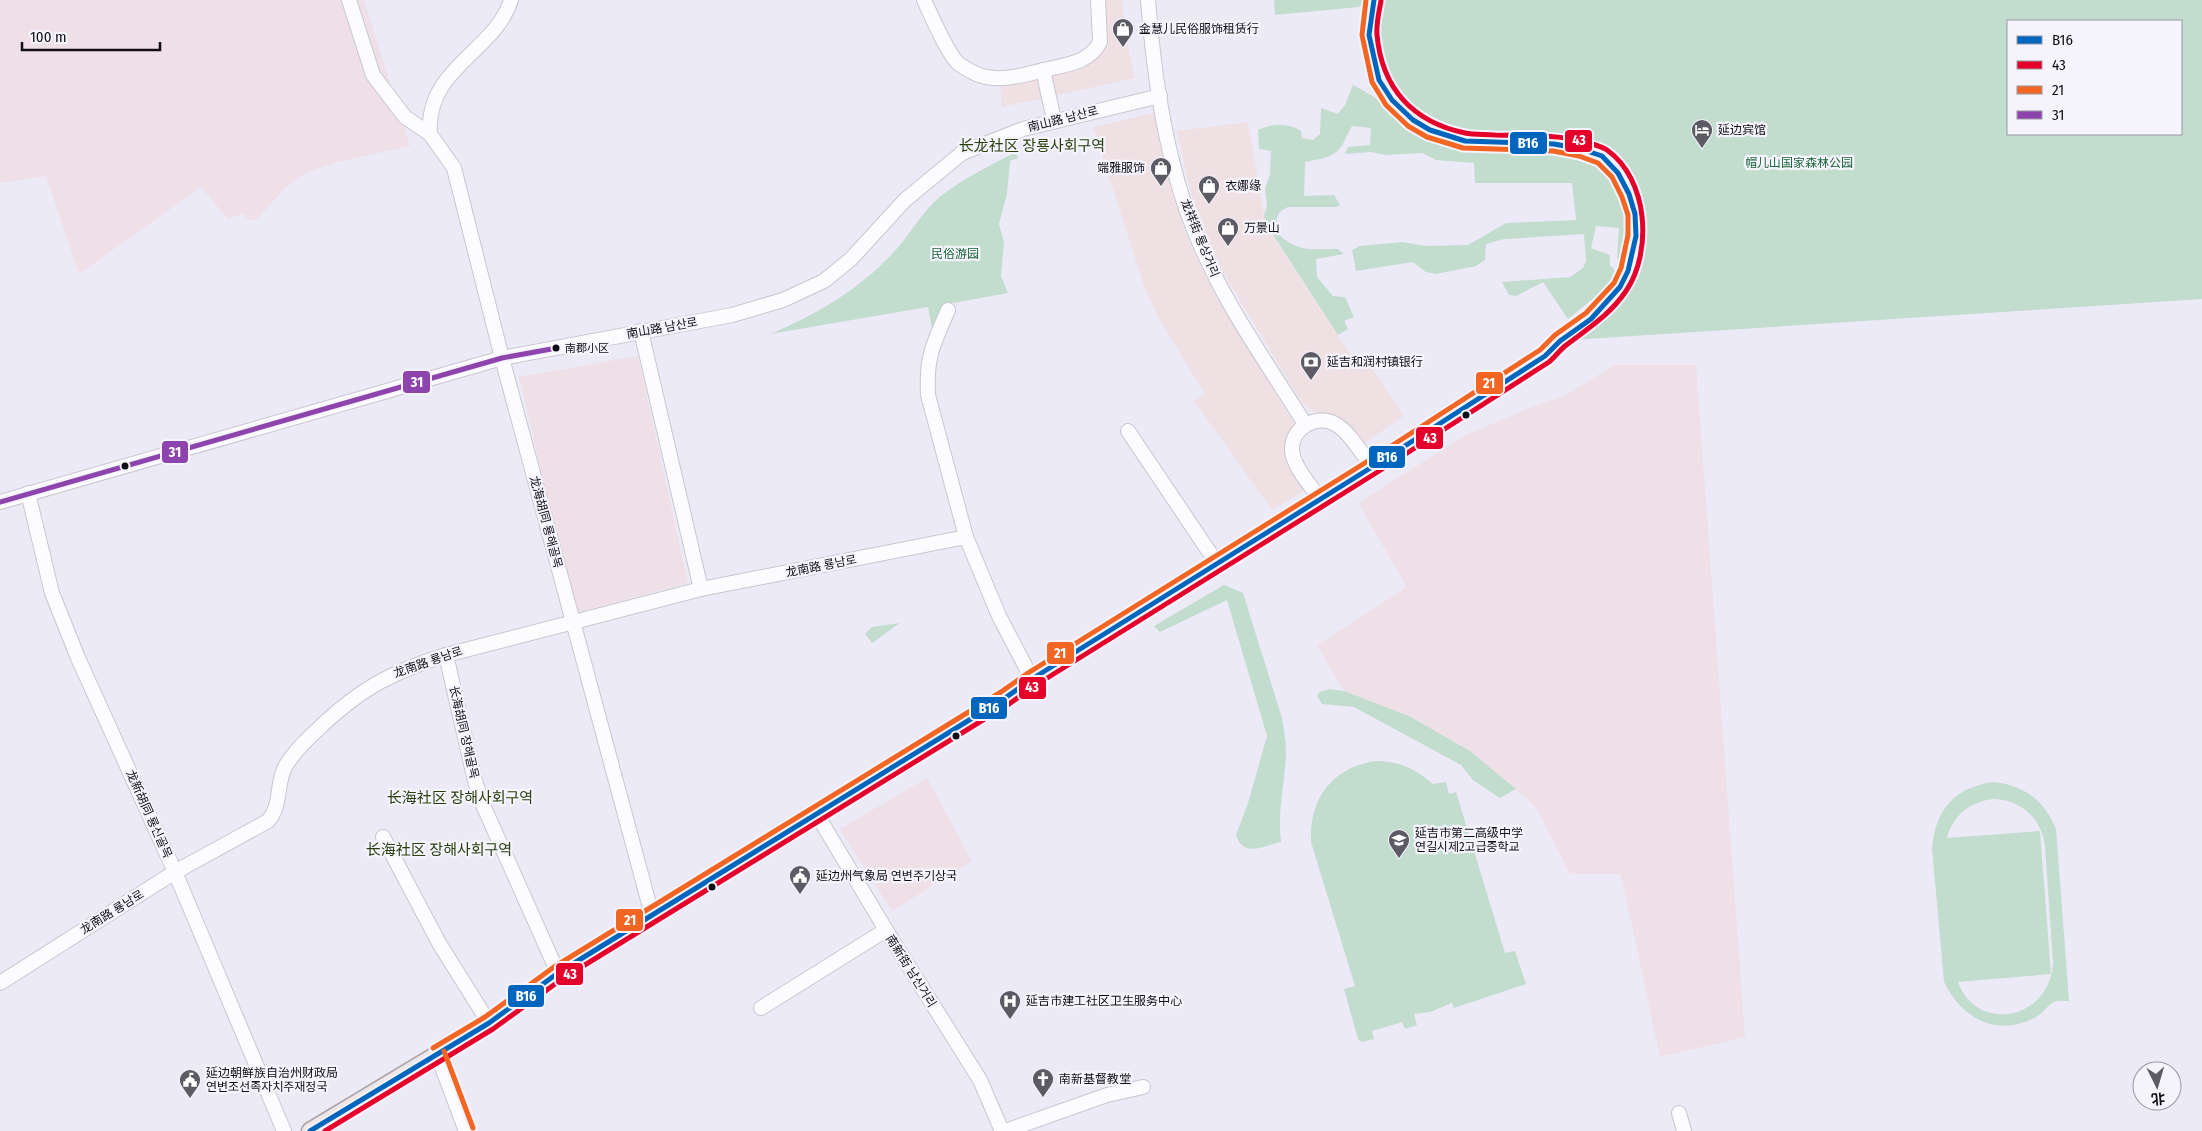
<svg xmlns="http://www.w3.org/2000/svg" width="2202" height="1131" font-family="'Fira Sans Condensed','Noto Sans SC','Noto Sans KR',sans-serif">
<style>
.commercial{fill:#efe0e4}
.industrial{fill:#efe0e8}
.green{fill:#c2dcce;fill-rule:evenodd}
.lines{fill:none;stroke-linecap:round;stroke-linejoin:round}
.minor-casing{stroke:#c8c6d0;stroke-width:16}
.major-casing{stroke:#aea2a7;stroke-width:19}
.minor{stroke:#fcfcfe;stroke-width:14}
.major{stroke:#ede7e8;stroke-width:16}
.bus-1-casing{stroke:#f5f4fd;stroke-width:9}
.bus-2-casing{stroke:#f5f4fd;stroke-width:9}
.bus-3-casing{stroke:#f5f4fd;stroke-width:9}
.bus-4-casing{stroke:#f5f4fd;stroke-width:9}
.bus-1{stroke:#0065bd;stroke-width:5}
.bus-2{stroke:#e4002b;stroke-width:5}
.bus-3{stroke:#f26522;stroke-width:5}
.bus-4{stroke:#8e44ad;stroke-width:5}
.bus-dot{fill:#0f0e15;stroke:#f5f4fd;stroke-width:2}
.labels{text-anchor:middle;dominant-baseline:central;stroke-width:4.5;stroke-linejoin:round;paint-order:stroke}
.bus-label{font-size:11px;fill:#0f0e15;stroke:#f5f4fd;text-anchor:start}
.poi-label{font-size:12px;fill:#0f0e15;stroke:#f5f4fd;text-anchor:start}
.street-label{font-size:12px;fill:#0f0e15;stroke:#f5f4fd}
.park-label{font-size:12px;fill:#1b6538;stroke:#f5f4fd}
.quarter-label{font-size:15px;fill:#29400e;stroke:#f5f4fd}
.line-badge{stroke:#f5f4fd;stroke-width:2}
.badge-label{font-size:14px;text-anchor:middle;font-weight:bold;fill:#fff}
</style>
<rect width="100%" height="100%" fill="#eceaf7"/>
<!-- commercial -->
<g class="commercial">
<polygon points="1105,0 1122,0 1124,27 1135,78 1002,107 1000,83 1088,63 1100,54 1105,46 1107,35"/>
<polygon points="1155,113 1173,196 1186,234 1203,272 1218,300 1294,423 1304,487 1300,493 1272,510 1194,401 1205,394 1157,315 1144,286 1093,127"/>
<polygon points="1248,122 1264,215 1270,232 1360,369 1369,363 1404,416 1360,446 1342,421 1310,410 1301,401 1236,294 1209,247 1204,233 1190,191 1177,131"/>
</g>
<!-- industrial -->
<g class="industrial">
<polygon points="0,0 364,0 410,146 334,163 305,173 285,188 257,219 249,220 243,214 228,219 201,187 79,274 46,176 0,183"/>
<polygon points="638,356 688,583 575,613 519,377"/>
<polygon points="1614,365 1696,365 1745,1037 1660,1057 1621,874 1570,874 1536,807 1470,751 1409,716 1344,691 1317,645 1407,587 1358,503 1466,435 1522,411 1568,394"/>
<polygon points="927,778 972,861 892,911 840,829"/>
</g>
<!-- green -->
<g class="green">
<polygon points="1274,0 1370,0 1369,6 1275,15"/>
<path d="M1380,0H2202V299L1571,340L1623,298L1638,271L1645,221L1640,203L1632,186L1609,159L1487,138L1428,124L1383,82L1374,32ZM2008,21H2181V134H2008Z"/>
<path d="M1353,85C1362,90 1372,95 1380,101C1410,123 1422,139 1460,147L1564,150L1597,163L1608,173L1626,198L1629,253L1623,256L1619,264L1617,257L1619,228L1596,226L1591,248L1610,255V265L1616,272L1606,288L1568,319L1543,282L1516,296L1509,295L1502,282L1570,277L1583,268L1586,261L1584,234L1504,239L1486,244L1485,260L1476,266L1436,274L1426,272L1413,262L1356,271L1352,250L1360,246L1403,242L1426,246L1468,245L1506,223L1576,220L1572,183H1475L1474,163L1436,160L1422,153L1387,155L1370,152L1348,154L1345,153L1348,147L1370,145L1371,128L1352,126C1348,132 1344,143 1341,147C1332,159 1318,159 1305,162L1304,196L1334,195L1340,205L1336,207H1288C1275,212 1276,220 1277,233C1298,253 1311,249 1338,249L1344,254L1316,259L1317,277L1333,296L1345,297L1354,317L1344,321L1348,329L1338,335L1266,224L1264,215L1267,206L1265,189L1270,174L1271,151L1259,149L1258,130C1272,123 1288,123 1301,131L1302,138L1313,140L1320,134L1321,108L1338,114L1345,105Z"/>
<path d="M1016,152L1018,158L1010,161L1007,194L999,224L1004,242L1001,276L1008,293L947,304L932,328L928,307L770,334C816,315 860,289 894,252C910,235 922,211 941,196C964,178 991,165 1016,152Z"/>
<path d="M1224,585L1243,593L1282,718C1284,729 1286,741 1286,753C1285,783 1277,812 1281,842C1263,846 1243,858 1236,835L1248,803L1267,736L1227,600L1160,632L1154,626Z"/>
<polygon points="900,623 872,643 865,634 872,627"/>
<polygon points="1329,689 1344,691 1409,716 1470,751 1516,789 1500,798 1473,780 1461,765 1354,707 1322,704 1317,696 1320,692"/>
<path d="M1376,761C1399,761 1416,769 1433,784L1446,782L1449,794L1456,792L1505,953L1515,951L1526,984L1454,1008L1452,1003L1430,1012L1414,1014L1417,1025L1405,1029L1402,1022L1372,1031L1374,1039L1362,1042L1358,1039L1344,989L1355,986L1311,842C1309,798 1333,767 1376,761Z"/>
<path d="M1993,782C2024,785 2044,800 2056,829L2069,1001C2065,1001 2058,1000 2054,1002C2048,1005 2043,1013 2036,1017C1997,1038 1962,1019 1944,982L1932,848C1936,809 1954,788 1993,782ZM1993,799C2021,800 2041,817 2045,846L2053,963C2050,1020 1977,1034 1958,982L2051,974L2040,831L1947,838C1953,815 1970,802 1993,799Z"/>
</g>
<g class="lines">
<!-- minor casing -->
<g class="minor-casing">
<g id="minor">
<polyline points="349,0 373,75 405,117 430,134 454,168 502,358 652,915"/>
<path d="M924,0C931,15 948,55 959,64C969,71 983,78 994,78C1011,79 1028,74 1044,70C1064,65 1090,63 1100,42L1098,0"/>
<path d="M1148,0C1154,78 1168,173 1200,244C1227,308 1269,366 1305,424"/>
<polyline points="1043,70 1054,120"/>
<path d="M430,134C425,68 495,52 511,0"/>
<path d="M948,310C933,345 926,356 928,395L966,537L999,616L1032,679"/>
<polyline points="641,331 701,589"/>
<polyline points="1128,431 1216,562"/>
<polyline points="28,493 52,593 78,658 175,872 284,1131"/>
<path d="M1320,499C1311,486 1297,471 1293,456C1286,431 1316,411 1337,425C1351,434 1362,454 1372,467"/>
<polyline points="0,502 502,358 732,315 783,300 824,281 851,259 905,200 962,153 1023,129 1160,96"/>
<polyline points="446,655 475,781 483,805 558,973"/>
<polyline points="816,813 886,930 980,1080 1002,1131"/>
<polyline points="383,837 439,943 489,1023"/>
<path d="M0,983L175,872L268,821C282,805 276,784 285,767C293,753 303,743 315,732C358,690 389,673 446,655L701,589L966,537"/>
<polyline points="761,1008 886,930"/>
<polyline points="437,1054 466,1131"/>
<polyline points="1679,1113 1684,1131"/>
<polyline points="1005,1131 1107,1095 1143,1087"/>
</g>
</g>
<!-- major casing -->
<g class="major-casing">
<polyline id="major" points="310,1131 489,1023 558,973 1005,698 1032,679 1372,467 1545,356 1560,341 1591,319 1620,287 1628,271 1636,236 1635,214 1629,194 1618,173 1602,156 1581,149 1554,144 1465,141 1430,130 1413,120 1392,100 1379,80 1369,35 1370,21 1374,0"/>
</g>
<!-- minor -->
<use href="#minor" class="minor"/>
<!-- major -->
<use href="#major" class="major"/>
<!-- bus-1 casing -->
<g class="bus-1-casing">
<polyline id="bus-1" points="310,1131 489,1023 558,973 1005,698 1032,679 1372,467 1545,356 1560,341 1591,319 1620,287 1628,271 1636,236 1635,214 1629,194 1618,173 1602,156 1581,149 1554,144 1465,141 1430,130 1413,120 1392,100 1379,80 1369,35 1374,0"/>
</g>
<!-- bus-2 casing -->
<g class="bus-2-casing">
<path id="bus-2" d="M325,1131L493,1029L562,979L1009,704L1036,685L1376,473L1549,362C1555,357 1559,351 1565,346C1587,329 1610,315 1626,291C1653,251 1648,179 1607,150C1601,146 1592,144 1585,142C1556,134 1525,136 1495,135C1486,134 1474,135 1465,133C1413,122 1382,89 1377,35C1376,24 1379,12 1381,1"/>
</g>
<!-- bus-3 casing -->
<g class="bus-3-casing">
<g id="bus-3">
<polyline points="433,1048 485,1017 554,967 1001,692 1028,673 1368,461 1540,350 1555,335 1586,313 1614,283 1621,268 1628,235 1628,215 1622,197 1612,177 1598,163 1579,156 1553,151 1463,148 1427,137 1408,126 1386,105 1372,82 1362,35 1366,0"/>
<polyline points="444,1051 473,1128"/>
</g>
</g>
<!-- bus-4 casing -->
<g class="bus-4-casing">
<polyline id="bus-4" points="0,502 502,358 557,348"/>
</g>
<!-- bus-1 -->
<use href="#bus-1" class="bus-1"/>
<!-- bus-2 -->
<use href="#bus-2" class="bus-2"/>
<!-- bus-3 -->
<use href="#bus-3" class="bus-3"/>
<!-- bus-4 -->
<use href="#bus-4" class="bus-4"/>
</g>
<!-- icons -->
<defs>
<g id="shop-pin" transform="scale(1.125)"><path d="M0 17L-7.5 6A9.5 9.5 0 1 1 7.5 6Z" fill="#5c5b64" stroke="#f5f4fd"/><path d="M-5-2.5h2.3a2.7 3.5 0 0 1 5.4 0H5L5.5 6h-11ZM-1.5-2.5h3a1.5 2.3 0 0 0-3 0Z" fill="#fff"/></g>
<g id="hotel-pin" transform="scale(1.125)"><path d="M0 17L-7.5 6A9.5 9.5 0 1 1 7.5 6Z" fill="#5c5b64" stroke="#f5f4fd"/><path d="M-6-4.5h1.5V1H6V5H4.5V3h-9V5H-6ZM-4 0a1.8 1.8 0 1 1 3.6 0ZM.5 0V-2.5h3Q6-2.5 6 0Z" fill="#fff"/></g>
<g id="bank-pin" transform="scale(1.125)"><path d="M0 17L-7.5 6A9.5 9.5 0 1 1 7.5 6Z" fill="#5c5b64" stroke="#f5f4fd"/><path d="M-6-4H6V4H-6ZM0-2.3a2.3 2.3 0 1 0 0 4.6a2.3 2.3 0 1 0 0-4.6Z" fill="#fff"/></g>
<g id="school-pin" transform="scale(1.125)"><path d="M0 17L-7.5 6A9.5 9.5 0 1 1 7.5 6Z" fill="#5c5b64" stroke="#f5f4fd"/><path d="M0-5L7-2L0 1L-7-2ZM-4 1L0 2.5L4 1V4Q0 6-4 4Z" fill="#fff"/></g>
<g id="civic-pin" transform="scale(1.125)"><path d="M0 17L-7.5 6A9.5 9.5 0 1 1 7.5 6Z" fill="#5c5b64" stroke="#f5f4fd"/><path d="M-.6-6.5H3V-4.5H.6V-3L4-1V1h2V6H-6V1h2V-1L-.6-3ZM-1.2 2.5V6h2.4V2.5Z" fill="#fff"/></g>
<g id="hospital-pin" transform="scale(1.125)"><path d="M0 17L-7.5 6A9.5 9.5 0 1 1 7.5 6Z" fill="#5c5b64" stroke="#f5f4fd"/><path d="M-5-5h3v3.5h4V-5h3V5h-3V1.5h-4V5h-3Z" fill="#fff"/></g>
<g id="church-pin" transform="scale(1.125)"><path d="M0 17L-7.5 6A9.5 9.5 0 1 1 7.5 6Z" fill="#5c5b64" stroke="#f5f4fd"/><path d="M-1.2-6h2.4v3.5h3.3v2.4h-3.3V6h-2.4V-.1h-3.3v-2.4h3.3Z" fill="#fff"/></g>
</defs>
<g fill-rule="evenodd">
<use href="#shop-pin" x="1123" y="29"/>
<use href="#hotel-pin" x="1702" y="130"/>
<use href="#shop-pin" x="1161" y="168"/>
<use href="#shop-pin" x="1209" y="186"/>
<use href="#shop-pin" x="1228" y="228"/>
<use href="#bank-pin" x="1311" y="362"/>
<use href="#school-pin" x="1399" y="840"/>
<use href="#civic-pin" x="800" y="876"/>
<use href="#hospital-pin" x="1010" y="1001"/>
<use href="#church-pin" x="1043" y="1079"/>
<use href="#civic-pin" x="190" y="1080"/>
</g>
<!-- markers -->
<g class="bus-dot">
<circle cx="556" cy="348" r="4.5"/>
<circle cx="1466" cy="415" r="4.5"/>
<circle cx="125" cy="466" r="4.5"/>
<circle cx="956" cy="736" r="4.5"/>
<circle cx="712" cy="887" r="4.5"/>
</g>
<g class="labels">
<!-- bus labels -->
<g class="bus-label">
<text x="565" y="348">南郡小区</text>
</g>
<!-- poi labels -->
<g class="poi-label">
<text x="1139" y="29">金慧儿民俗服饰租赁行</text>
<text x="1718" y="130">延边宾馆</text>
<text x="1145" y="168" text-anchor="end">端雅服饰</text>
<text x="1225" y="186">衣娜缘</text>
<text x="1244" y="228">万景山</text>
<text x="1327" y="362">延吉和润村镇银行</text>
<text x="1415" y="833">延吉市第二高级中学<tspan x="1415" dy="14">연길시제2고급중학교</tspan></text>
<text x="816" y="876">延边州气象局 연변주기상국</text>
<text x="1026" y="1001">延吉市建工社区卫生服务中心</text>
<text x="206" y="1073">延边朝鲜族自治州财政局<tspan x="206" dy="14">연변조선족자치주재정국</tspan></text>
<text x="1059" y="1079">南新基督教堂</text>
</g>
<!-- street labels -->
<g class="street-label">
<text transform="translate(1063 119) rotate(-14)">南山路 남산로</text>
<text transform="translate(1200 238) rotate(68)">龙祥街 룡상거리</text>
<text transform="translate(662 328) rotate(-10)">南山路 남산로</text>
<text transform="translate(546 522) rotate(75)">龙海胡同 룡해골목</text>
<text transform="translate(821 566) rotate(-11)">龙南路 룡남로</text>
<text transform="translate(428 662) rotate(-19)">龙南路 룡남로</text>
<text transform="translate(464 732) rotate(77)">长海胡同 장해골목</text>
<text transform="translate(149 814) rotate(66)">龙新胡同 룡신골목</text>
<text transform="translate(112 912) rotate(-32)">龙南路 룡남로</text>
<text transform="translate(911 971) rotate(58)">南新街 남신거리</text>
</g>
<!-- park labels -->
<g class="park-label">
<text x="1799" y="163">帽儿山国家森林公园</text>
<text x="955" y="254">民俗游园</text>
</g>
<!-- quarter labels -->
<g class="quarter-label">
<text x="1032" y="146">长龙社区 장룡사회구역</text>
<text x="460" y="798">长海社区 장해사회구역</text>
<text x="439" y="850">长海社区 장해사회구역</text>
</g>
</g>
<g class="line-badge">
<rect x="1564" y="129" width="29" height="24" rx="5" fill="#e4002b"/>
<rect x="1509" y="131" width="39" height="24" rx="5" fill="#0065bd"/>
<rect x="402" y="370" width="29" height="24" rx="5" fill="#8e44ad"/>
<rect x="1475" y="371" width="29" height="24" rx="5" fill="#f26522"/>
<rect x="1415" y="426" width="29" height="24" rx="5" fill="#e4002b"/>
<rect x="161" y="440" width="28" height="24" rx="5" fill="#8e44ad"/>
<rect x="1368" y="445" width="38" height="24" rx="5" fill="#0065bd"/>
<rect x="1046" y="641" width="29" height="24" rx="5" fill="#f26522"/>
<rect x="1018" y="676" width="29" height="24" rx="5" fill="#e4002b"/>
<rect x="970" y="696" width="38" height="24" rx="5" fill="#0065bd"/>
<rect x="615" y="908" width="29" height="24" rx="5" fill="#f26522"/>
<rect x="555" y="962" width="29" height="24" rx="5" fill="#e4002b"/>
<rect x="507" y="984" width="38" height="24" rx="5" fill="#0065bd"/>
</g>
<g class="badge-label">
<text x="1579" y="145">43</text>
<text x="1528" y="148">B16</text>
<text x="417" y="387">31</text>
<text x="1489" y="388">21</text>
<text x="1430" y="443">43</text>
<text x="175" y="457">31</text>
<text x="1387" y="462">B16</text>
<text x="1060" y="658">21</text>
<text x="1032" y="692">43</text>
<text x="989" y="713">B16</text>
<text x="630" y="925">21</text>
<text x="570" y="979">43</text>
<text x="526" y="1001">B16</text>
</g>
<!-- legend -->
<rect x="2007" y="20" width="175" height="115" fill="#f5f4fd" stroke="#9998a0"/>
<rect x="2017" y="36" width="25" height="8" fill="#0065bd" stroke="#9998a0"/>
<text x="2052" y="45" font-size="15" fill="#0f0e15">B16</text>
<rect x="2017" y="61" width="25" height="8" fill="#e4002b" stroke="#9998a0"/>
<text x="2052" y="70" font-size="15" fill="#0f0e15">43</text>
<rect x="2017" y="86" width="25" height="8" fill="#f26522" stroke="#9998a0"/>
<text x="2052" y="95" font-size="15" fill="#0f0e15">21</text>
<rect x="2017" y="111" width="25" height="8" fill="#8e44ad" stroke="#9998a0"/>
<text x="2052" y="120" font-size="15" fill="#0f0e15">31</text>
<!-- north arrow -->
<g transform="translate(2157 1086) rotate(175)"><circle r="24" fill="#f5f4fd" stroke="#9998a0"/>
<path d="M0-4L9 19L0 12L-9 19Z" fill="#5c5b64"/>
<text y="-8" font-size="14" font-weight="bold" text-anchor="middle" fill="#0f0e15">北</text>
</g>
<!-- scale -->
<path d="M22 42v8h138v-8" fill="none" stroke="#0f0e15" stroke-width="2.5"/>
<text x="30" y="42" font-size="15" fill="#0f0e15" stroke="#f5f4fd" stroke-width="4" paint-order="stroke">100 m</text>
</svg>
